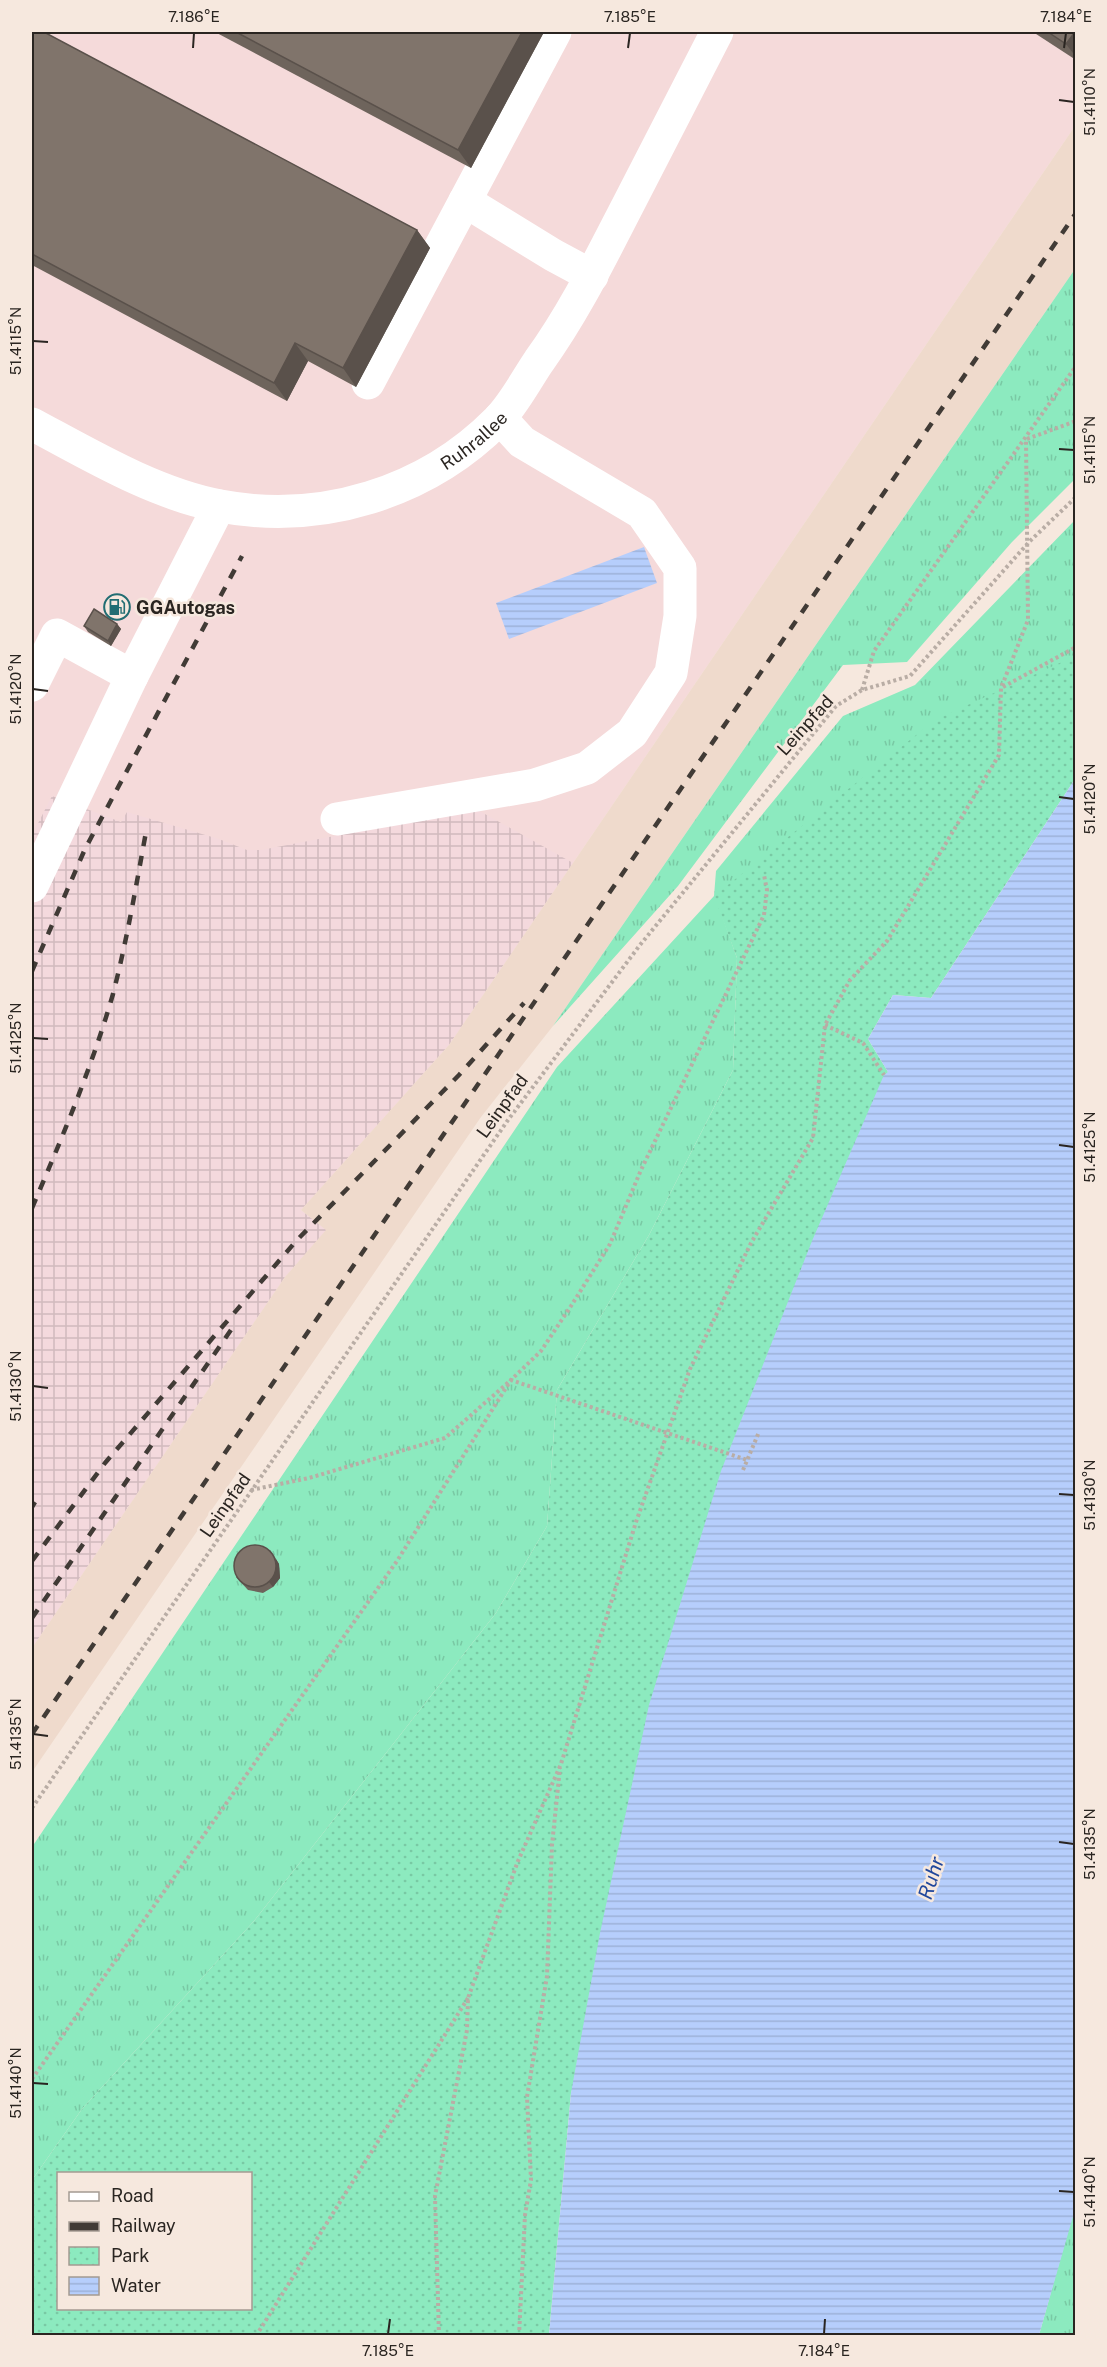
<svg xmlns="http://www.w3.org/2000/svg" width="1107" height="2367" font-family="'Public Sans',sans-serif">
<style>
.commercial{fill:#f5dada}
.industrial{fill:url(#industrial-grid)}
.built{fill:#efdacc}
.grass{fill:url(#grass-tufts)}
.park{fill:url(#park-dots);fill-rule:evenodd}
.water{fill:url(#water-rules)}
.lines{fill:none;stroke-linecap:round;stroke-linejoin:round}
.path{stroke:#b9ada5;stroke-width:4;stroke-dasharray:3 3;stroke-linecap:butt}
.minor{stroke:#fff;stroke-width:33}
.rail{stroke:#413b36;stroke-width:4.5;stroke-dasharray:10 10;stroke-linecap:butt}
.wall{fill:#6e645c}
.shaded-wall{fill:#5a514b}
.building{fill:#80746b;stroke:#5a514b;stroke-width:1.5}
.ticks{fill:none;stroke:#2a2521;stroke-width:2}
.labels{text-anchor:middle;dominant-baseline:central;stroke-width:5;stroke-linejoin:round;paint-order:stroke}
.street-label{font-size:18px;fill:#2a2521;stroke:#f6e8de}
.poi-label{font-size:18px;font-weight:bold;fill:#2a2521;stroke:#f6e8de;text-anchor:start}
.water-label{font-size:20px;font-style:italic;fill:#21479c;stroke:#f6e8de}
.neatline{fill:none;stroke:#2a2521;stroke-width:2}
.ticks-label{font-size:15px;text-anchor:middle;fill:#2a2521}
</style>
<defs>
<pattern id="industrial-grid" width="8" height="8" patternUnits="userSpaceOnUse" patternTransform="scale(1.5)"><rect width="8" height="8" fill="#f4d9dd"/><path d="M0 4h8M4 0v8" fill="none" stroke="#d1babd"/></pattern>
<pattern id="grass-tufts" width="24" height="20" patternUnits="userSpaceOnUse" patternTransform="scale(1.5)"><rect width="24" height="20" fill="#8ceabf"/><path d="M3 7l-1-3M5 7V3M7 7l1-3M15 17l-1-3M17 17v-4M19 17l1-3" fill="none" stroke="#79c9a4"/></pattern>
<pattern id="park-dots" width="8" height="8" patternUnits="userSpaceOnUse" patternTransform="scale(1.5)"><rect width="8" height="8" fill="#8ceabf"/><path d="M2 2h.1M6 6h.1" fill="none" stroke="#79c9a4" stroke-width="1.8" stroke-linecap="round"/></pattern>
<pattern id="water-rules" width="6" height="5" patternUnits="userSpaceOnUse" patternTransform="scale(1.5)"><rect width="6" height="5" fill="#b6cefc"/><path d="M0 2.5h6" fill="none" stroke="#9db1d8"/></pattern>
</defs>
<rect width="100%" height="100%" fill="#f6e8de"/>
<!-- commercial -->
<polygon class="commercial" points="32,32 1075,32 1075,126 449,1045 301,1210 285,1277 32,1648"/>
<!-- industrial -->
<polygon class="industrial" points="52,796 121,822 127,812 219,839 247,850 261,850 476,809 573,863 449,1045 301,1210 327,1230 285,1277 32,1648 32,835"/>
<!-- built -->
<polygon class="built" points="1075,126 1075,269 553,1026 481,1117 32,1772 32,1648 285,1277 326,1230 301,1210 449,1045"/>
<!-- grass -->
<g class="grass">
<polygon points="1075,269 1075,479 1012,542 907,662 843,665 678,886 553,1026"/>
<polygon points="1075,520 1075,677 715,896 737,958 733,1070 649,1235 557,1390 547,1526 496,1613 254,1921 82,2109 32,2180 32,1847 557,1067 714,896 716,871 843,716 915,685"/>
<polygon points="1075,2206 1075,2335 1039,2335"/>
</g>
<!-- park -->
<path class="park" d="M1075,656V779L931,998L893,995L868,1039L888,1072L571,2093L549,2335L32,2336V2180L82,2109L254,1921L496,1613L547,1526L557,1390L649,1235L733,1070L737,958L714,896L935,720ZM58,2174H250V2308H58Z"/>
<!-- water -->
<g class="water">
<polygon points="644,547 657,583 509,639 496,603"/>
<polygon points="1075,779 1076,2206 1039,2335 549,2335 571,2093 600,1933 649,1705 721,1471 812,1241 884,1075 888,1072 868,1039 893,995 931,998"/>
</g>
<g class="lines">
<!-- path -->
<g class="path">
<polyline points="1027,439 1076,421"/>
<polyline points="1003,687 1076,647"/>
<polyline points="862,690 874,651 1076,366"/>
<polyline points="825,1025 863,1043 884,1075"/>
<polyline points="743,1470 759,1432"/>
<polyline points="251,1490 309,1478 445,1438 511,1380 747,1460"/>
<polyline points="32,1808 508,1120 640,945 836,706 862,690 910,676 1029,542 1076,497"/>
<polyline points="32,2079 397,1561 511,1380 541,1351 571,1306 610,1244 641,1170 764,915 767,890 764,875"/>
<polyline points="256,2336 468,1998"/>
<polyline points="439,2336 435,2196 467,2030 468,1998 518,1861 561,1764 636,1522 690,1369 751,1243 813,1138 825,1025 850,980 887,941 999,755 1001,688 1028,620 1026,440"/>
<polyline points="519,2336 525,2215 531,2180 527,2097 547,1976 552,1845 560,1768"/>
</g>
<!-- minor -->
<g class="minor">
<polyline points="465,201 553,255 592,276"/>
<polyline points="368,383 555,32"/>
<path id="s1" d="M32,424C90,455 155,494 220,506C321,525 426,493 498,420C514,404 526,380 539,361C575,311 601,257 629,203C658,146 688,89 717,32"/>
<polyline points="32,685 57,635 132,676"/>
<polyline points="337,819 535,785 587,768 632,733 671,673 680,616 680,568 642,513 522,442 500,418"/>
<polyline points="32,886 132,676 219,506"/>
</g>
<!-- rail -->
<g class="rail">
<polyline points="32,971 85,849 242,556"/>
<path d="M32,1208C62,1138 92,1067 113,994C127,940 136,886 146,832"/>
<polyline points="32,1507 35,1502"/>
<polyline points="32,1561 105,1463 297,1240 459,1075 524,1003"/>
<polyline points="32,1618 233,1327"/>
<polyline points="32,1734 1076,213"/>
</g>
</g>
<!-- wall -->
<g class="wall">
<polygon points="32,32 417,230 430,248 356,387 308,361 287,401 32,265"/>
<polygon points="215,32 544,32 471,168"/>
<polygon points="1033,32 1076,32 1076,60"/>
<polygon points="117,624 121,629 111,646 88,632 84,626"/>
<polygon points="270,1550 279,1564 280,1578 273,1587 263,1593 248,1590 236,1577"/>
</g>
<!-- shaded-wall -->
<g class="shaded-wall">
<polygon points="522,32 544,32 471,168 458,150"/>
<polygon points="1075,32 1076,32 1076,57 1066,44"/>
<polygon points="417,230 430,248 356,387 343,368"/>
<polygon points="295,343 308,361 287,401 274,383"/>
<polygon points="117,624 121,629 111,646 108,641"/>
<polygon points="276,1559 279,1564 280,1578 273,1587 269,1582"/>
</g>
<!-- building -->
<g class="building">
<polygon points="32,32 44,32 417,230 343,368 295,343 274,383 32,254"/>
<polygon points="236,32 522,32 458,150"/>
<polygon points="1048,32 1075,32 1066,44"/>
<polygon points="94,609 117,624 108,641 84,626"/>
<circle cx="255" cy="1566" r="21"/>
</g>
<!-- ticks -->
<path class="ticks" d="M193,48L194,33M628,48L630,33M1064,48L1066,33M1059,100L1074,102M33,341L48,342M1059,449L1074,450M33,689L48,691M1059,797L1074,799M33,1038L48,1039M1059,1145L1074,1147M33,1386L48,1388M1059,1494L1074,1495M33,1734L48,1736M1059,1842L1074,1844M33,2083L48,2084M1059,2191L1074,2192M388,2334L390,2319M824,2334L825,2319"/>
<!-- icons -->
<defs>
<g id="fuel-ring" transform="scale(1.35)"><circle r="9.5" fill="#f6e8de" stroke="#226d73" stroke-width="1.5"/><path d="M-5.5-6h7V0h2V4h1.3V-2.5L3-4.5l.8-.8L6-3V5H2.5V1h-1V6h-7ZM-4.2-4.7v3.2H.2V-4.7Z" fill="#226d73"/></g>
</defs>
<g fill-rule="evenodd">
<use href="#fuel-ring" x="117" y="607"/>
</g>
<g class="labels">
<!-- street labels -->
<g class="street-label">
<text stroke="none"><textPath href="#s1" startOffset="477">Ruhrallee</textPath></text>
<text transform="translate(805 725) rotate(-48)">Leinpfad</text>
<text transform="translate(502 1106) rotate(-54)">Leinpfad</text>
<text transform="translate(225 1505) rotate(-55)">Leinpfad</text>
</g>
<!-- poi labels -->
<g class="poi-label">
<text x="136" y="607">GGAutogas</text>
</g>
<!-- water labels -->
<g class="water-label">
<text transform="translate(931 1878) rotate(-72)">Ruhr</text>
</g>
</g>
<!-- border -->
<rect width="1107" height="2367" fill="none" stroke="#f6e8de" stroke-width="66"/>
<!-- legend -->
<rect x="57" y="2172" width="195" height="138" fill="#f6e8de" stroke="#a49a92" stroke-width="1.5"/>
<rect x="69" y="2192" width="30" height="9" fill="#ffffff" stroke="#a49a92" stroke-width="1.5"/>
<text x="111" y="2202" font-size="18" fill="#2a2521">Road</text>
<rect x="69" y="2222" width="30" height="9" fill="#413b36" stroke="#a49a92" stroke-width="1.5"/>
<text x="111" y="2232" font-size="18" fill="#2a2521">Railway</text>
<rect x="69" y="2247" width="30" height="18" fill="url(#park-dots)" stroke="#a49a92" stroke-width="1.5"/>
<text x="111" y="2262" font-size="18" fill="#2a2521">Park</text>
<rect x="69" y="2277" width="30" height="18" fill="url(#water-rules)" stroke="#a49a92" stroke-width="1.5"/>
<text x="111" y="2292" font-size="18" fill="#2a2521">Water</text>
<rect x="33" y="33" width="1041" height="2301" class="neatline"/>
<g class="ticks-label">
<text x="194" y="22">7.186°E</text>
<text x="630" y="22">7.185°E</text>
<text x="1066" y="22">7.184°E</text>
<text transform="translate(1090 102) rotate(-90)" y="5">51.4110°N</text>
<text transform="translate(16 341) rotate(-90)" y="5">51.4115°N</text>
<text transform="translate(1090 450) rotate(-90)" y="5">51.4115°N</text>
<text transform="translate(16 689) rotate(-90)" y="5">51.4120°N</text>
<text transform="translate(1090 799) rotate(-90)" y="5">51.4120°N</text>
<text transform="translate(16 1038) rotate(-90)" y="5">51.4125°N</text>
<text transform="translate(1090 1147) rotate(-90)" y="5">51.4125°N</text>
<text transform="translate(16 1386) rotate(-90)" y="5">51.4130°N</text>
<text transform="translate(1090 1495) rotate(-90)" y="5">51.4130°N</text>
<text transform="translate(16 1734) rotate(-90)" y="5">51.4135°N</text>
<text transform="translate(1090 1844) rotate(-90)" y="5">51.4135°N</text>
<text transform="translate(16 2083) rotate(-90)" y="5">51.4140°N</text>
<text transform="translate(1090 2192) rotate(-90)" y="5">51.4140°N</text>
<text x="388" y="2356">7.185°E</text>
<text x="824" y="2356">7.184°E</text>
</g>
</svg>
